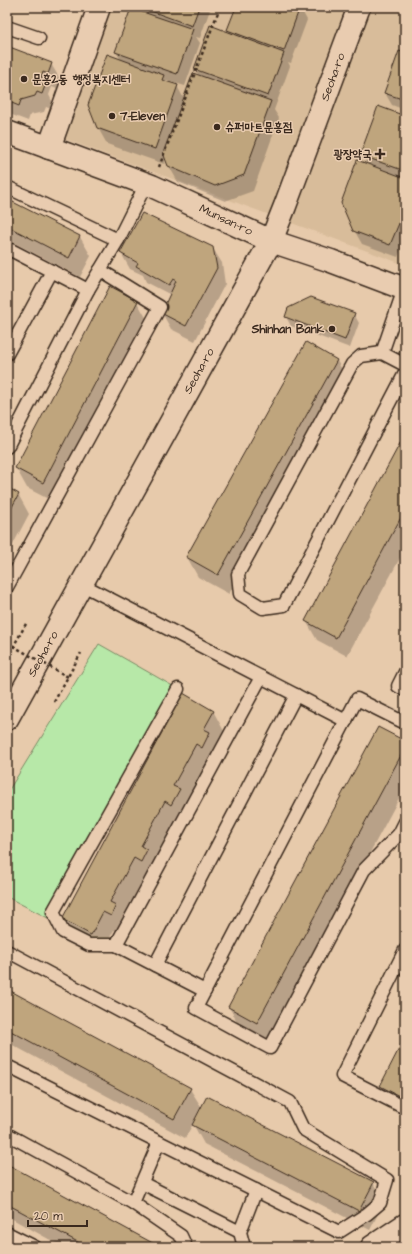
<svg xmlns="http://www.w3.org/2000/svg" width="412" height="1254" font-family="'Architects Daughter','Poor Story',sans-serif">
<style>
.built{fill:#d8bc9a}
.green{fill:#b7e8a8;stroke:#798963}
.shadow{fill:#0003}
.building{fill:#bfa57d;stroke:#3b2a1e}
.lines{fill:none;stroke-linecap:round;stroke-linejoin:round}
.lane-casing{stroke:#3b2a1e;stroke-width:15}
.street-casing{stroke:#3b2a1e;stroke-width:25}
.secondary-casing{stroke:#3b2a1e;stroke-width:25}
.path{stroke:#3b2a1e;stroke-width:2.5;stroke-dasharray:3 3;stroke-linecap:butt}
.lane{stroke:#e9ccb0;stroke-width:12}
.street{stroke:#e9ccb0;stroke-width:22}
.secondary{stroke:#e9ccb0;stroke-width:22}
.path-bridge{stroke:#3b2a1e;stroke-width:2.5;stroke-dasharray:3 3;stroke-linecap:butt}
.poi-dot{fill:#3b2a1e;stroke:#e9ccb0;stroke-width:1.5}
.labels{text-anchor:middle;dominant-baseline:central;stroke-width:3;stroke-linejoin:round;paint-order:stroke}
.street-label{font-size:12px;fill:#3b2a1e;stroke:#e9ccb0}
.poi-label{font-size:12px;font-weight:bold;fill:#3b2a1e;stroke:#e9ccb0;text-anchor:start}
</style>
<rect width="100%" height="100%" fill="#e7caab"/>
<filter id="ink" filterUnits="userSpaceOnUse"><feTurbulence type="fractalNoise" baseFrequency=".025" numOctaves="2"/><feDisplacementMap in="SourceGraphic" scale="8" xChannelSelector="R" yChannelSelector="G"/><feConvolveMatrix kernelMatrix="1 2 1 2 8 2 1 2 1" color-interpolation-filters="sRGB"/></filter>
<g filter="url(#ink)">
<!-- built -->
<polygon class="built" points="108,7 405,7 405,265 62,138"/>
<!-- green -->
<polygon class="green" points="99,644 178,689 50,919 7,897 7,793"/>
<!-- shadow -->
<g class="shadow">
<polygon points="130,7 211,7 200,38 196,37 200,43 185,86 166,80 168,83 177,86 184,99 199,76 195,69 231,34 228,30 237,7 309,7 307,13 302,11 307,20 291,63 288,62 290,66 274,110 279,118 253,191 225,201 178,182 169,166 166,158 164,164 107,144 98,128 121,60 116,52 131,9"/>
<polygon points="7,47 51,64 60,79 57,89 52,87 49,95 53,103 51,109 46,107 44,112 30,115 28,121 7,113"/>
<polygon points="405,54 405,110 392,105 385,93"/>
<polygon points="405,117 405,238 398,257 362,244 354,230 368,165 361,154"/>
<polygon points="7,200 80,237 91,256 80,277 7,239"/>
<polygon points="212,247 222,263 225,284 195,341 171,329 162,313 171,295 146,282 143,275 130,269 121,253"/>
<polygon points="137,302 148,321 54,502 27,488 16,468"/>
<polygon points="354,314 359,323 350,348 291,326 286,317"/>
<polygon points="306,344 337,361 348,380 229,594 198,577 187,557"/>
<polygon points="405,436 405,549 347,656 317,640 306,621"/>
<polygon points="7,488 18,494 29,514 7,556"/>
<polygon points="213,711 224,731 217,745 221,752 213,766 207,763 186,802 190,809 183,824 176,820 153,862 158,870 152,880 145,876 122,918 126,925 122,934 114,930 102,953 74,939 63,919"/>
<polygon points="405,742 405,787 269,1042 240,1027 229,1007"/>
<polygon points="7,990 190,1089 202,1108 373,1183 384,1202 370,1230 204,1144 193,1124 185,1138 7,1042"/>
<polygon points="405,1039 405,1112 392,1105 381,1086"/>
<polygon points="7,1165 158,1247 63,1247 7,1216"/>
</g>
<!-- building -->
<g class="building">
<polygon points="140,7 199,7 192,26"/>
<polygon points="236,7 300,7 284,51 227,30"/>
<polygon points="131,8 193,29 177,74 115,52"/>
<polygon points="210,25 284,53 268,96 194,69"/>
<polygon points="7,46 52,63 48,74 43,72 39,84 45,86 42,94 37,92 35,96 21,100 19,106 7,101"/>
<polygon points="399,51 405,53 405,100 384,93"/>
<polygon points="107,54 164,75 162,80 178,85 155,149 97,128 88,105"/>
<polygon points="193,73 271,101 244,175 215,186 168,166 163,153"/>
<polygon points="378,106 405,116 405,171 360,155"/>
<polygon points="357,160 405,178 405,209 390,245 353,231 341,203"/>
<polygon points="7,199 80,236 69,258 7,226"/>
<polygon points="142,213 213,247 217,268 186,326 161,313 176,281 173,279 169,285 136,266 138,263 120,253"/>
<polygon points="110,286 138,301 43,483 15,468"/>
<polygon points="311,297 355,313 345,340 285,317 288,308"/>
<polygon points="405,337 405,358 398,355"/>
<polygon points="306,342 337,360 218,575 186,557"/>
<polygon points="405,434 405,510 336,638 305,621"/>
<polygon points="7,487 19,494 7,516"/>
<polygon points="183,693 214,711 204,729 210,732 202,748 196,744 173,786 180,789 171,805 165,801 141,846 147,850 141,862 134,858 110,902 116,905 111,916 103,912 91,935 62,919"/>
<polygon points="378,727 405,741 405,748 257,1023 228,1007"/>
<polygon points="7,989 191,1088 174,1119 7,1029"/>
<polygon points="405,1037 405,1099 380,1086"/>
<polygon points="207,1096 374,1182 359,1211 192,1125"/>
<polygon points="7,1164 160,1247 87,1247 7,1204"/>
</g>
<g class="lines">
<!-- lane casing -->
<g class="lane-casing">
<g id="lane">
<polyline points="7,27 39,38"/>
<polyline points="7,187 118,240"/>
<polyline points="7,252 9,249 88,290"/>
<polyline points="382,353 404,289"/>
<polyline points="7,354 52,271"/>
<polyline points="405,365 382,353 361,356 352,364 238,574 240,594 263,608 284,605 405,373"/>
<polyline points="7,447 88,290 118,240 146,184"/>
<polyline points="81,584 346,721"/>
<polyline points="7,587 160,307 100,270"/>
<polyline points="405,672 398,686 405,690"/>
<polyline points="178,689 53,912 63,932 89,945 116,945 205,991"/>
<polyline points="405,723 357,699 196,1008 270,1048 364,870 399,834 405,822"/>
<polyline points="116,945 261,677"/>
<polyline points="405,950 342,1076 405,1108"/>
<polyline points="7,951 290,1102 303,1129 387,1180 380,1203 367,1214 339,1232 7,1066"/>
<polyline points="155,965 296,695"/>
<polyline points="7,1134 133,1203"/>
<polyline points="159,1142 133,1203 181,1236 186,1247"/>
<polyline points="142,1183 240,1232"/>
<polyline points="7,1233 35,1247"/>
<polyline points="244,1247 240,1232 256,1190"/>
</g>
</g>
<!-- street casing -->
<g class="street-casing">
<g id="street">
<polyline points="49,148 99,7"/>
<polyline points="372,1247 405,1225"/>
</g>
</g>
<!-- secondary casing -->
<g class="secondary-casing">
<g id="secondary">
<polyline points="7,132 152,186 271,241 331,261 405,289"/>
<polyline points="7,719 271,241 285,206 359,7"/>
</g>
</g>
<!-- path -->
<g class="path">
<polyline points="159,167 220,7"/>
<polyline points="7,658 27,622"/>
<polyline points="54,702 81,653"/>
</g>
<!-- lane -->
<use href="#lane" class="lane"/>
<!-- street -->
<use href="#street" class="street"/>
<!-- secondary -->
<use href="#secondary" class="secondary"/>
<!-- path-bridge -->
<polyline class="path-bridge" points="13,646 68,677"/>
</g>
</g>
<!-- markers -->
<g class="poi-dot">
<circle cx="24" cy="79" r="4"/>
<circle cx="112" cy="116" r="4"/>
<circle cx="217" cy="127" r="4"/>
<path d="M378 148h4v4h4v4h-4v4h-4v-4h-4v-4h4z"/>
<circle cx="332" cy="329" r="4"/>
</g>
<g class="labels">
<!-- street labels -->
<g class="street-label">
<text transform="translate(333 77) rotate(-70)">Seoha-ro</text>
<text transform="translate(226 220) rotate(25)">Munsan-ro</text>
<text transform="translate(199 371) rotate(-61)">Seoha-ro</text>
<text transform="translate(43 654) rotate(-61)">Seoha-ro</text>
</g>
<!-- poi labels -->
<g class="poi-label">
<text x="32" y="79">문흥2동 행정복지센터</text>
<text x="120" y="116">7-Eleven</text>
<text x="225" y="127">슈퍼마트문흥점</text>
<text x="372" y="154" text-anchor="end">광장약국</text>
<text x="324" y="329" text-anchor="end">Shinhan Bank</text>
</g>
</g>
<!-- margin -->
<rect width="412" height="1254" fill="none" stroke="#e9ccb0" stroke-width="24"/>
<rect x="12" y="12" width="388" height="1230" fill="none" stroke="#3b2a1e" stroke-width="1.5" filter="url(#ink)"/>
<!-- scale -->
<path d="M28 1220v6h59v-6" fill="none" stroke="#3b2a1e" stroke-width="2"/>
<text x="34" y="1220" font-size="12" fill="#3b2a1e" stroke="#e9ccb0" stroke-width="3" paint-order="stroke">20 m</text>
</svg>
